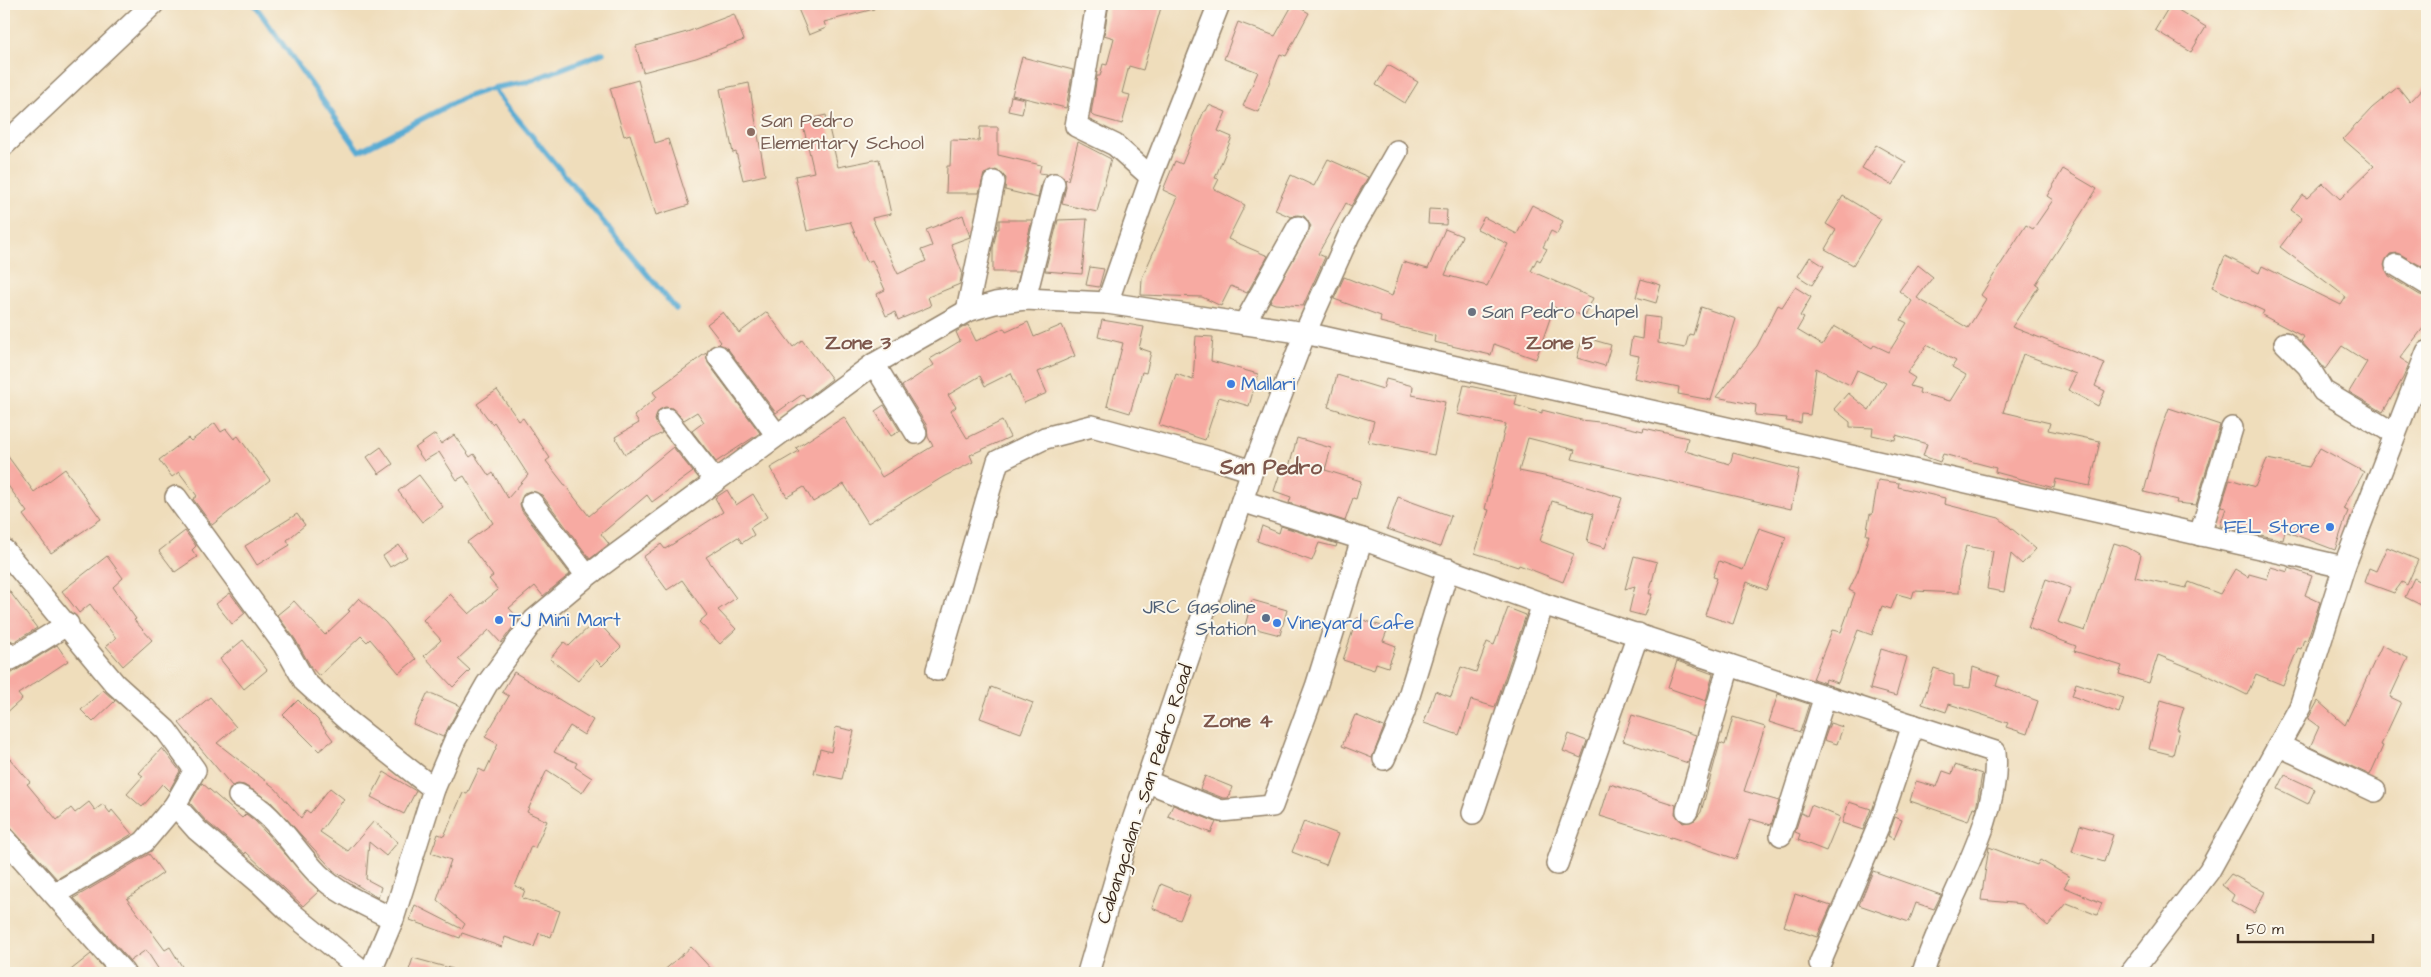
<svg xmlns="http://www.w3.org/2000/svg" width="2431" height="977" font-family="'Architects Daughter',sans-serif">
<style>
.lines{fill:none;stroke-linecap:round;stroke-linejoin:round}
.stream{stroke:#58abd3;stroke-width:5.5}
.building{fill:#f7aaa2;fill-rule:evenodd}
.minor-casing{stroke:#95846c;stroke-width:24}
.minor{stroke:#fff;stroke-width:21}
.education-dot{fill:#8d6e63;stroke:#fbf7ec;stroke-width:2}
.worship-dot{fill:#6b7280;stroke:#fbf7ec;stroke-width:2}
.shop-dot{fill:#3f7fe0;stroke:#fbf7ec;stroke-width:2}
.service-dot{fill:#5c6f8a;stroke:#fbf7ec;stroke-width:2}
.labels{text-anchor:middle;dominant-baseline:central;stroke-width:4;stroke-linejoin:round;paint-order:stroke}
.education-label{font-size:19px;fill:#785e54;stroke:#fbf7ec;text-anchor:start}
.worship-label{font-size:19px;fill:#5b616d;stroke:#fbf7ec;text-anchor:start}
.shop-label{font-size:19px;fill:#366cbe;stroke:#fbf7ec;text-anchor:start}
.service-label{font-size:19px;fill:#4e5e75;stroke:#fbf7ec;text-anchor:end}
.street-label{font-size:19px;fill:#3b2a1e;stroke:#fbf7ec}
.neighbourhood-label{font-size:20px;font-weight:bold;fill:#7d574c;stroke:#fbf7ec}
.quarter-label{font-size:21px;font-weight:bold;fill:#7d574c;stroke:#fbf7ec}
</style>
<rect width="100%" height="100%" fill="#fbf7ec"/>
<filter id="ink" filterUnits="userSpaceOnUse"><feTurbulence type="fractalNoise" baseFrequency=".02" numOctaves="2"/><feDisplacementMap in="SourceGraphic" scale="10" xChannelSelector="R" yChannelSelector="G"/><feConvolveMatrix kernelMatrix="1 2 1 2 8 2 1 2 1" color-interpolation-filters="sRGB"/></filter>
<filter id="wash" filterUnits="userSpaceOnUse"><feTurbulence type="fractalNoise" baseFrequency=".0096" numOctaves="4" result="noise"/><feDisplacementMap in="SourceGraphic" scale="20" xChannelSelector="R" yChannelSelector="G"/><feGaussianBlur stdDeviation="1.12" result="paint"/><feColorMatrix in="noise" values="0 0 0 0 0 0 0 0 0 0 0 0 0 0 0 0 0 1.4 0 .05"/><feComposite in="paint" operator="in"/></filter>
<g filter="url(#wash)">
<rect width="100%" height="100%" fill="#efddbb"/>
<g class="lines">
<!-- stream -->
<g class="stream">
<polyline points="254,4 359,151 463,98 492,88 527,82 603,53"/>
<polyline points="492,88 676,309"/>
</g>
</g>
<g id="blocks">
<!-- building -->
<g class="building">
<polygon points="796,4 873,4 874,9 824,22 826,28 809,35"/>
<polygon points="1109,4 1162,4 1143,70 1129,66 1122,93 1130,95 1122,124 1093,116 1091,114 1097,76 1100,76 1103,64 1107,65 1114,38 1104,35"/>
<polygon points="1293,4 1309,13 1286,56 1280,54 1258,112 1243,106 1258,72 1224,59 1238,22 1275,36"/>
<polygon points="2170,5 2206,27 2191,52 2155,30"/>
<polygon points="734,14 744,40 696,58 643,72 636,46 687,32"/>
<polygon points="1022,57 1073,70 1066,108 1012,95"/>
<polygon points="1388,65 1418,82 1405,103 1376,85"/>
<polygon points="638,80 655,143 668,139 689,205 656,215 630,134 624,136 610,88"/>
<polygon points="749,83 765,175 743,180 736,152 733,153 720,89"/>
<polygon points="2427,84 2427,269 2397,253 2390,254 2384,265 2389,276 2420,295 2427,296 2427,323 2400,358 2409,364 2403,378 2383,412 2349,392 2367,362 2342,346 2325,369 2301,341 2304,337 2262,315 2264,311 2212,287 2225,256 2259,273 2262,266 2341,305 2346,297 2280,247 2302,218 2291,210 2302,195 2307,198 2323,183 2340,199 2374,166 2343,139 2372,108 2398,87 2410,102"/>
<polygon points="1011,96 1025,99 1022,114 1008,111"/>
<polygon points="1209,105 1226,112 1218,131 1232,137 1215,178 1219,179 1214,189 1245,205 1228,239 1268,256 1247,293 1231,286 1221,306 1202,297 1141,295 1142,278 1178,197 1163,190 1175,161 1182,164 1204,111 1206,111"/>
<polygon points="826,115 838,167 879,159 891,214 872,218 898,274 926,261 921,250 932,246 926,230 963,215 970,237 951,244 962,272 960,284 928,297 931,306 898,320 895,312 886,316 877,294 885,290 872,260 867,262 850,222 807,231 795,176 814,172 802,121"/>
<polygon points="980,127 998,127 998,155 1041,165 1039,173 1047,174 1042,181 1038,198 1005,190 1006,178 996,170 984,174 979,193 946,193 947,166 950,166 951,140 979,141"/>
<polygon points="1078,142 1111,159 1097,212 1062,204 1066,187 1065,179 1068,180"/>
<polygon points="1876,145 1906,162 1892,185 1862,168"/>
<polygon points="1328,159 1368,177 1351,206 1346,203 1318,254 1325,257 1303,306 1275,304 1270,302 1311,226 1304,216 1297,215 1291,217 1275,210 1291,175 1314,186"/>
<path d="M2063,169L2097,189L2036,284L2039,286L2012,327L2105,363L2095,386L2105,391L2098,406L2068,390L2076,374L2023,354L2003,412L2050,423L2048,430L2100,441L2090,486L2056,479L2054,488L1995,472L1996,468L1943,454L1940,462L1923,456L1927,444L1896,435L1895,440L1872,435L1873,428L1850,427V422L1834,409L1848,393L1869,410L1886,383L1857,370L1850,385L1816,368L1810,415L1802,414L1801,423L1786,421L1787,418L1755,415L1756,405L1716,397L1757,346L1778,305L1782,307L1795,287L1811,297L1800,316L1804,318L1797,330L1822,345L1834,326L1872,348L1874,345L1889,352L1907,323L1901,320L1912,301L1899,291L1918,265L1933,277L1917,298L1968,328L1986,299L1981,295L2026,225L2033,229L2053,200L2047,196ZM1927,345L1956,361L1952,367L1966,375L1950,401L1919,393L1920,389L1910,386L1915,378L1907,373Z"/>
<polygon points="1843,196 1881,219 1853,265 1825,249 1836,230 1826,224"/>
<polygon points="1532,205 1563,221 1557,234 1551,231 1543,247 1547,249 1540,261 1537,259 1531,271 1593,298 1585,317 1564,308 1563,311 1554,307 1536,359 1494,344 1491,355 1434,342 1435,336 1380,322 1381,316 1334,299 1344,277 1392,296 1403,262 1428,269 1445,229 1462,236 1445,275 1487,286 1508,244 1477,229 1484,217 1517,234"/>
<polygon points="1429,209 1447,210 1446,225 1428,224"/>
<polygon points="1087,219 1082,274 1045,271 1058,220"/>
<polygon points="999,220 1032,220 1019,272 993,272 993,248 997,229 999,229"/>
<polygon points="1810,257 1824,266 1812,285 1798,276"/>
<polygon points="1090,267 1104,269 1099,287 1086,285"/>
<polygon points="1641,279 1661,285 1656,303 1636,297"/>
<polygon points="1701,307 1736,319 1711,400 1678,394 1679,387 1634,378 1639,356 1629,354 1632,337 1642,339 1644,316 1660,318 1658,343 1685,348 1689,334 1693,335"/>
<polygon points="723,312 739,333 767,312 793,347 802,340 832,379 806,399 803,394 776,413 728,349 719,344 721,342 707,324"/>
<polygon points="1102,320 1144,327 1139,348 1151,352 1146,373 1142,372 1130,413 1107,406 1123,343 1098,337"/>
<polygon points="1028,322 1034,337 1062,325 1075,356 1038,372 1047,393 1024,403 1011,373 985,386 980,376 948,395 956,407 951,411 967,438 1002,421 1010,437 970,455 973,462 943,477 868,523 844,484 813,502 804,487 787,497 770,468 799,451 796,448 844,417 882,477 933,446 928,437 927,426 902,386 934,365 930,359 960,341 956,332 962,328 968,325 976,341 1004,328 1006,332"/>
<polygon points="1196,336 1213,337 1211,361 1258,374 1249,406 1219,397 1205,440 1159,425 1176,374 1193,380"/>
<polygon points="1583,337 1611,345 1605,366 1577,358"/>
<polygon points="706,353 708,363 760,433 716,462 692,431 704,422 697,412 684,420 672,408 665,407 659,410 655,420 662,433 625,454 615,437 639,423 634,416 657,397 653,392"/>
<polygon points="1337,375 1383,389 1386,379 1413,386 1412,395 1445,402 1434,455 1368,442 1374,421 1328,407"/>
<polygon points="1464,385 1517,396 1515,405 1542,413 1542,410 1581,420 1608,423 1643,431 1644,428 1688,438 1685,451 1730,464 1733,453 1799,470 1791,509 1572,459 1575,450 1528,438 1519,471 1564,480 1622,498 1605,548 1587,542 1593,514 1552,501 1540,541 1574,554 1563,582 1519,565 1518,567 1475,553 1489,510 1485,509 1506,424 1457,414"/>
<polygon points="497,390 519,421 523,418 550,458 546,461 589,516 673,447 693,472 652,502 647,495 601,534 609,544 590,559 542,495 531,491 524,493 520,504 522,511 570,574 543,596 535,586 509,608 519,619 501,643 489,630 458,659 470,670 453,687 424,656 441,640 423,620 450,594 469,614 498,590 489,579 493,576 467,542 493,523 464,476 457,480 439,452 424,461 415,448 435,434 441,444 454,435 470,457 474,454 489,476 493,473 508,498 528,475 494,422 492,424 477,404"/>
<polygon points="884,405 900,431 891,436 875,411"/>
<polygon points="2169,408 2220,425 2196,505 2176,503 2177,500 2144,492 2156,444"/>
<polygon points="215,423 221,432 226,429 234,439 238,436 270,480 212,525 193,499 197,496 179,472 172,477 159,460 188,438 191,441"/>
<polygon points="1297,438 1331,448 1325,470 1361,481 1356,499 1353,498 1345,521 1289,503 1291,497 1274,491 1283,464 1289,467"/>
<polygon points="381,447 393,464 379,474 367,457"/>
<polygon points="2320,448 2364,472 2343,509 2348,511 2335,550 2285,531 2283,540 2220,526 2226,508 2221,507 2230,479 2255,487 2267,459 2309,467"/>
<polygon points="4,451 34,492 65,469 101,519 51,553 23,515 27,512 4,480"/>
<polygon points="419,475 443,507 422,522 398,491"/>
<polygon points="1878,480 1899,483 1898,487 1945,498 1944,504 1999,518 2036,549 2022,564 2011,554 2004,592 1987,589 1993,551 1966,546 1960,571 1959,593 1914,591 1912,598 1897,594 1891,609 1882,606 1872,635 1858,630 1838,683 1826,679 1825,683 1813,679 1832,630 1841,632 1855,593 1849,590 1858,571 1869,535 1866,535 1870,514 1872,515"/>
<polygon points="727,490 736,505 753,494 767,517 750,528 754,535 742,543 738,537 706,557 736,598 718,610 736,629 720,644 699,622 707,615 682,580 667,590 643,557 661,544 665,549 723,512 715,498"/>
<polygon points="1398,497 1451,516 1440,547 1387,529"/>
<polygon points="297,514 305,525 287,540 290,545 257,565 245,546"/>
<polygon points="1262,526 1279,533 1281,526 1337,544 1336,547 1319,543 1312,561 1257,541"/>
<polygon points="1759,528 1786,537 1766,590 1747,582 1733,624 1705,615 1717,578 1713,577 1719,561 1743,570"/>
<polygon points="185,531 196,546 192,550 197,557 175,572 159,551"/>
<polygon points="2114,543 2127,547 2141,555 2135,577 2186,588 2189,582 2220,594 2235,569 2248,577 2249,574 2267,579 2271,567 2288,572 2289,568 2312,576 2305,595 2320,602 2307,641 2304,639 2301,649 2298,648 2283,685 2256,674 2247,695 2203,673 2158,655 2149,683 2119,674 2122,666 2074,651 2076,646 2028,628 2046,579 2071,588 2058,622 2085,631"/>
<polygon points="399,545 407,557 390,567 383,556"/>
<polygon points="2387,547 2418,560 2407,585 2402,582 2394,593 2364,582 2369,568 2376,571"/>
<polygon points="107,556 123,578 113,587 136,619 134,620 152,640 123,666 106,646 116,638 90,604 79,613 62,591"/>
<polygon points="1634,556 1657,562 1649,594 1652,594 1644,616 1629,612 1635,586 1625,589"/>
<polygon points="2414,578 2427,585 2427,608 2405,597"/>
<polygon points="4,584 37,628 14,642 4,637"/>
<polygon points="230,593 245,613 232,624 216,604"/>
<polygon points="359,598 385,622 416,659 399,673 370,639 367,642 361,636 319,676 311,667 295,639 277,615 294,601 325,635 350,611 348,610"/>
<polygon points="1252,600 1287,610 1280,635 1245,626"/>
<polygon points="1508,608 1526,615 1495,707 1471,700 1459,735 1424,723 1435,691 1451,697 1461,667 1476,672 1487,642 1494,645"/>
<polygon points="1357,618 1388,628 1383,641 1396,646 1388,667 1376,663 1374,670 1343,660"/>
<polygon points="596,620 621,647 602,666 596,660 578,681 550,659 564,642 569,646"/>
<polygon points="243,640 267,670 244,689 220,659"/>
<polygon points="57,645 68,661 18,694 22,699 4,715 4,678"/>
<polygon points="2382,645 2408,658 2390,697 2401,702 2381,745 2383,746 2370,775 2310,747 2319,727 2308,719 2318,701 2345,725"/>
<polygon points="1881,649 1907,657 1896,696 1870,689"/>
<polygon points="1677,661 1713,674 1706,701 1668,688"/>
<polygon points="1973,667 1999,676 1996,686 2038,701 2027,734 2006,727 2008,723 1949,704 1946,712 1922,704 1934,668 1954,675 1954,686 1970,688"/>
<polygon points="514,672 593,720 584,735 570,726 554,752 577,763 575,767 592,778 582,793 547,770 527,812 547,821 535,848 531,846 515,886 525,890 522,898 560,911 551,937 539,933 534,947 505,937 502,947 462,933 460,938 410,920 415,905 462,929 465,924 437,900 451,860 431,853 438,834 444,836 463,793 467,794 479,769 485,772 498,744 485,737 509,696 502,692"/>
<polygon points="2076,683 2124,698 2119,713 2072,696"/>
<polygon points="991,687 1033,703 1021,733 980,718"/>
<polygon points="103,690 115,701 93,722 81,710"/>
<polygon points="427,694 433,694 460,706 443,737 413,724"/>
<polygon points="1778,694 1809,704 1800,732 1769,722"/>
<polygon points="210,697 236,727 217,743 275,788 301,818 306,810 310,813 330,788 344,799 320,832 348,851 374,821 398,842 386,856 369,842 366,879 381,887 378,898 334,871 270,801 244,785 238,784 232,786 179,723"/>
<polygon points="298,700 318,720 333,740 319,751 283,715"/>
<polygon points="2161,700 2184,707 2177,729 2179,730 2173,755 2149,749"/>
<polygon points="1355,715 1384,727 1372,758 1342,746"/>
<polygon points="1632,715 1696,735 1688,763 1623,741"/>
<polygon points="1733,717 1765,727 1744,791 1779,801 1771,825 1750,819 1736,859 1671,837 1671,838 1600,816 1610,784 1676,805 1675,814 1683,823 1695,820 1701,812 1720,743 1725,745"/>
<polygon points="1830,723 1843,727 1837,744 1824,740"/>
<polygon points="836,727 854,731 842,779 814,773 820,749 831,752"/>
<polygon points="1569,734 1587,741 1581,758 1563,751"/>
<polygon points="162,748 180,771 169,791 162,784 142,807 127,794 143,776 139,773"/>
<polygon points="4,752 30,782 27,784 57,820 71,808 75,813 89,802 95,810 103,804 110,813 112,810 132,834 57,879 13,830 4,822"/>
<polygon points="1955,765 1982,774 1977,804 1976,808 1973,807 1968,821 1910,801 1916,781 1937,787 1943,771 1952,774"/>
<polygon points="384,772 416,791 404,814 371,797"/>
<polygon points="2285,775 2315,789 2308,804 2278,789"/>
<polygon points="1205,776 1232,787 1228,798 1223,798 1200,789"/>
<polygon points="202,783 242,818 246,814 255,821 319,891 303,906 246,852 245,854 206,821 190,803"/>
<polygon points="1849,802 1871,809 1863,830 1842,823"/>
<polygon points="1173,805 1216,822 1211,833 1168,816"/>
<polygon points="1811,805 1840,817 1826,851 1798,840 1800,834 1795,832 1801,813 1807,816"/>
<polygon points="1895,817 1902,820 1894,839 1888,836"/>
<polygon points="1304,821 1338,834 1326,865 1292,852"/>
<polygon points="2080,825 2113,835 2104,862 2072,852"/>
<polygon points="1989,847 2037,865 2040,860 2070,877 2064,887 2102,903 2097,915 2067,903 2048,926 2022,904 1981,900"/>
<polygon points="149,854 163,873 127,899 165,950 170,947 186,973 161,973 146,950 130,961 74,898"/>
<polygon points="1873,871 1941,895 1934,909 1916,903 1909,922 1859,905"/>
<polygon points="2231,874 2265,892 2254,913 2231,901 2234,895 2222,885"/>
<polygon points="1161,884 1190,896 1180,920 1152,908"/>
<polygon points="1795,894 1831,906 1817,937 1784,926"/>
<polygon points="691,947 715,973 661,973"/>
<polygon points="91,954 108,973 67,973"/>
<polygon points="413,958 453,969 453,973 408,973"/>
</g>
</g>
</g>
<g filter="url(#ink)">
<use href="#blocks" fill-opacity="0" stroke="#95846c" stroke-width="1"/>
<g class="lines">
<!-- minor casing -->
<g class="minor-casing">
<g id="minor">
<polyline points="1097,4 1076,126 1115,145 1151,177"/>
<polyline points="4,145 153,4"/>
<polyline points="2396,265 2427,284"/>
<polyline points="1025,299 1054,184"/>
<polyline points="1107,303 1151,177 1219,4"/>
<polyline points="967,311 994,182"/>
<polyline points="1244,324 1298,227"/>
<polyline points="2285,343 2308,366 2323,391 2395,434"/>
<polyline points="718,356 776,434"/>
<polyline points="874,364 916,433"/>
<polyline points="667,419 715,480"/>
<polyline points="176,497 284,645 305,682 348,721 434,789"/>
<path d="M1242,501L1362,539L1543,604L1995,752C2002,822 1942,906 1923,973"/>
<polyline points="532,503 587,576"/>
<polyline points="2200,535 2232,428"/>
<polyline points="4,550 115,684 166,730 195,770 175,805 197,830 261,884 289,911 365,973"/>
<polyline points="4,650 11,659 68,624"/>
<polyline points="937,670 998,461 1045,438 1092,426 1221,461 1252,471"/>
<polyline points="2280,746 2375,791"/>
<polyline points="1384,759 1404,712 1448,569"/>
<polyline points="1148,782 1221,811 1272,806 1316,687 1362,539"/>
<path d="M239,796C275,812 291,847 318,874C338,894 368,906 393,919"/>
<polyline points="1687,811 1729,665"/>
<polyline points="1473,813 1543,604"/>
<polyline points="1781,835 1825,696"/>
<polyline points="4,838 124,973"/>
<polyline points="1557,864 1638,634"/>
<polyline points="55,894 144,842 175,805"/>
<polyline points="1820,963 1881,820 1913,725"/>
<polyline points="370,973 393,919 434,789 455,740 487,684 534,620 587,576 874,364 967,311 995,303 1025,299 1107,303 1305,333 2344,567"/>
<polyline points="1088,973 1131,826 1252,471 1305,333 1349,235 1397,151"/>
<polyline points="2131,973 2209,871 2300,707 2344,567 2427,352"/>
</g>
</g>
<!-- minor -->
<use href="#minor" class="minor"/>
</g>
</g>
<!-- markers -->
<circle class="education-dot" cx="751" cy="132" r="5"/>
<circle class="worship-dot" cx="1472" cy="312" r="5"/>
<g class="shop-dot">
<circle cx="1231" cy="384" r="5"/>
<circle cx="2330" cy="527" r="5"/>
<circle cx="499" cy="620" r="5"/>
<circle cx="1277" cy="623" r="5"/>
</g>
<circle class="service-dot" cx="1266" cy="618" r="5"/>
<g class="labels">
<!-- education labels -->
<g class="education-label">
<text x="761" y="121">San Pedro<tspan x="761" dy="22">Elementary School</tspan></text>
</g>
<!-- worship labels -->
<g class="worship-label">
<text x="1482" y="312">San Pedro Chapel</text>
</g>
<!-- shop labels -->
<g class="shop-label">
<text x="1241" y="384">Mallari</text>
<text x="2320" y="527" text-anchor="end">FEL Store</text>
<text x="509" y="620">TJ Mini Mart</text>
<text x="1287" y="623">Vineyard Cafe</text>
</g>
<!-- service labels -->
<g class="service-label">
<text x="1256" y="607">JRC Gasoline<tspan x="1256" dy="22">Station</tspan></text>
</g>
<!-- street labels -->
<g class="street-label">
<text transform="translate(1145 794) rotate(-72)">Cabangcalan - San Pedro Road</text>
</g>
<!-- neighbourhood labels -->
<g class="neighbourhood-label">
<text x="858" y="343">Zone 3</text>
<text x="1561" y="343">Zone 5</text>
<text x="1238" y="721">Zone 4</text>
</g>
<!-- quarter labels -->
<g class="quarter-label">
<text x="1271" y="467">San Pedro</text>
</g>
</g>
<!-- margin -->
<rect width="2431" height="977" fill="none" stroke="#fbf7ec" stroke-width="20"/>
<!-- scale -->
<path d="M2238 934v8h135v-8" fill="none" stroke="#3b2a1e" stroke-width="2.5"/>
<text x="2246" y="934" font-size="15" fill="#3b2a1e" stroke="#fbf7ec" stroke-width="4" paint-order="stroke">50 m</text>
</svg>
